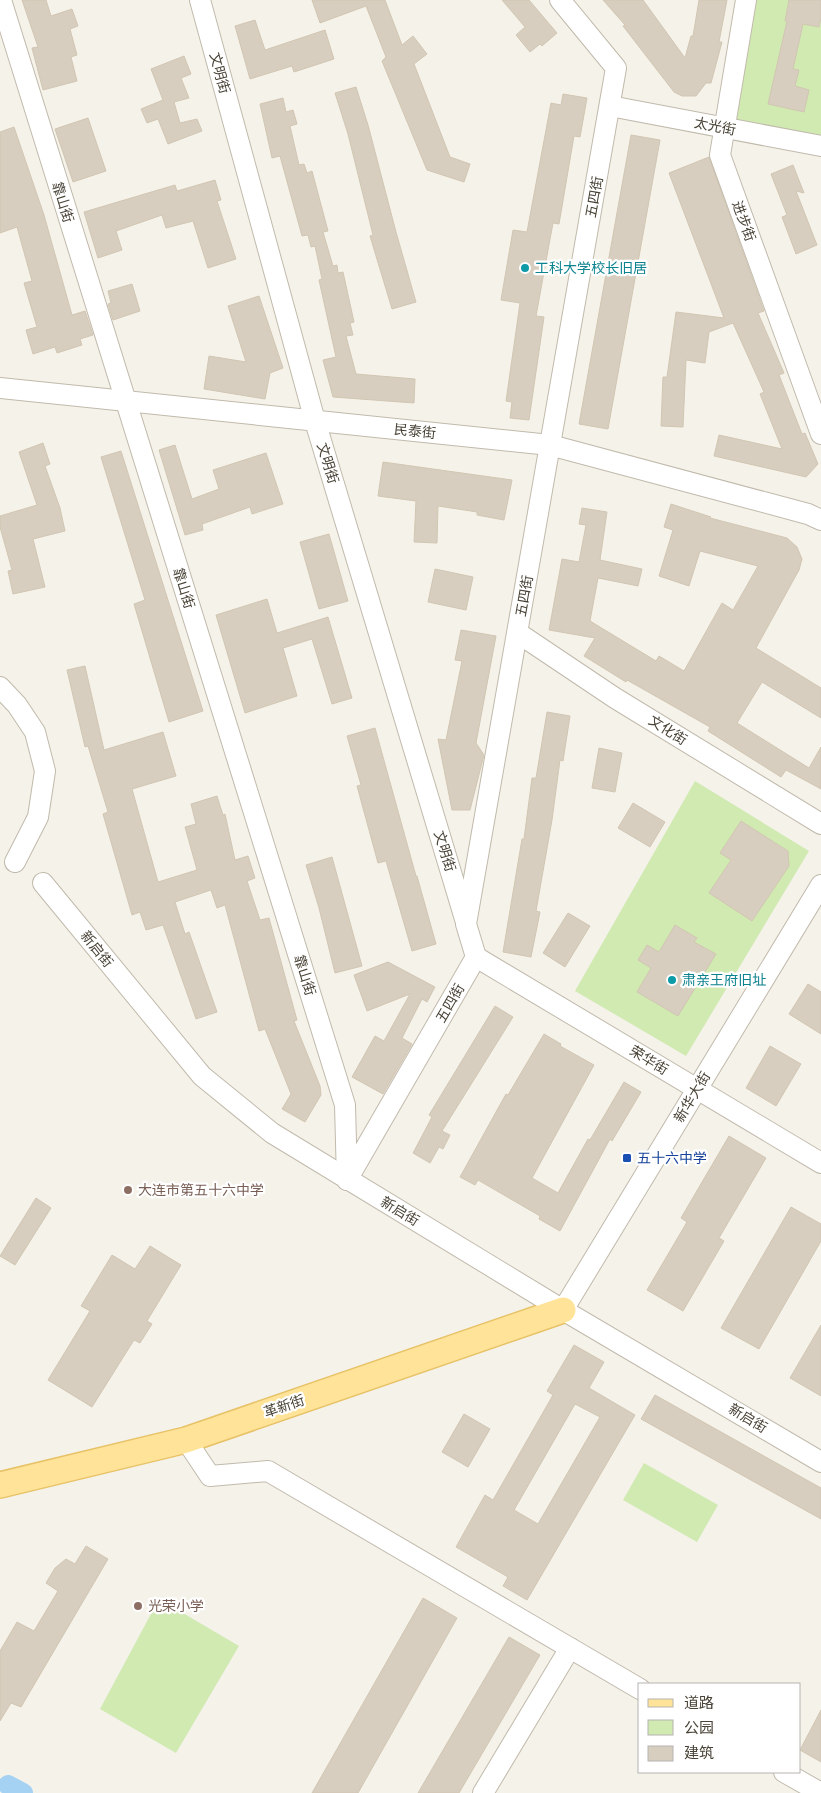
<svg xmlns="http://www.w3.org/2000/svg" width="821" height="1793" font-family="'Work Sans','Noto Sans SC',sans-serif">
<style>
.green{fill:#d0eab2}
.lines{fill:none;stroke-linecap:round;stroke-linejoin:round}
.canal{stroke:#a5d2f2;stroke-width:20}
.building{fill:#d7cebf;stroke:#d2c6b2;fill-rule:evenodd}
.minor-casing{stroke:#c1baac;stroke-width:22}
.major-casing{stroke:#e7c266;stroke-width:28}
.minor{stroke:#fff;stroke-width:20}
.major{stroke:#ffe399;stroke-width:25}
.culture-dot{fill:#0f9aa8;stroke:#fff;stroke-width:2}
.transit-dot{fill:#1a4fb4;stroke:#fff;stroke-width:2}
.education-dot{fill:#8d6e63;stroke:#fff;stroke-width:2}
.labels{text-anchor:middle;dominant-baseline:central;stroke-width:4.5;stroke-linejoin:round;paint-order:stroke}
.street-label{font-size:14px;fill:#494337;stroke:#fff}
.culture-label{font-size:14px;fill:#0d838f;stroke:#fff;text-anchor:start}
.transit-label{font-size:14px;fill:#164399;stroke:#fff;text-anchor:start}
.education-label{font-size:14px;fill:#785e54;stroke:#fff;text-anchor:start}
</style>
<rect width="100%" height="100%" fill="#f5f2ea"/>
<!-- green -->
<g class="green">
<polygon points="756,0 821,0 821,138 734,123"/>
<polygon points="695,781 809,851 686,1056 575,991"/>
<polygon points="644,1463 718,1505 697,1542 623,1500"/>
<polygon points="159,1599 239,1646 176,1753 100,1709"/>
</g>
<g class="lines">
<!-- canal -->
<polyline class="canal" points="8,1785 23,1793"/>
</g>
<!-- building -->
<g class="building">
<polygon points="22,0 46,0 51,16 72,9 78,26 70,29 77,55 71,57 77,81 43,90 32,48 38,47"/>
<polygon points="312,0 385,0 402,45 413,36 427,54 414,64 450,157 470,164 464,182 427,170 382,61 386,57 366,6 320,23"/>
<polygon points="502,0 529,0 557,33 542,46 540,44 530,52 516,35 525,27"/>
<polygon points="603,0 643,0 685,58 691,36 693,36 699,0 727,0 719,42 722,42 711,83 706,83 696,96 682,96 674,92 623,26 625,25"/>
<polygon points="789,0 821,0 821,18 819,27 803,24 793,69 799,70 795,86 809,90 804,112 768,104 787,21 785,21"/>
<polygon points="255,20 265,50 325,30 334,59 294,72 292,66 250,79 235,26"/>
<polygon points="184,56 191,74 181,78 189,98 174,102 180,123 197,119 202,131 168,144 158,119 147,123 141,109 163,100 151,69"/>
<polygon points="356,87 368,125 396,232 416,302 392,309 370,236 373,235 348,134 335,93"/>
<polygon points="563,94 587,98 580,137 574,136 559,224 553,223 536,316 544,317 529,420 510,418 512,402 506,401 520,303 501,300 513,230 527,232 551,103 561,105"/>
<polygon points="283,98 286,112 293,110 297,124 290,126 299,165 304,164 307,173 312,171 328,231 323,232 333,266 337,265 338,273 343,272 354,322 350,323 353,335 346,336 356,374 415,379 414,403 333,397 323,360 336,357 319,280 322,279 315,246 311,247 308,235 302,236 280,156 272,158 260,104"/>
<polygon points="88,118 106,171 73,182 55,129"/>
<polygon points="14,127 44,215 72,315 85,311 93,335 80,339 82,345 57,353 55,347 33,354 26,330 37,327 24,283 32,281 17,227 0,233 0,132"/>
<polygon points="631,135 660,140 608,429 579,424"/>
<polygon points="709,157 764,311 758,313 784,373 779,375 802,434 805,433 818,464 806,477 714,456 719,435 782,449 760,394 764,392 733,323 709,332 705,363 686,360 683,427 661,426 663,377 667,377 676,312 724,318 669,173"/>
<polygon points="793,165 804,193 796,191 817,245 796,254 782,217 787,215 771,174"/>
<polygon points="215,180 221,200 217,201 236,259 208,268 193,221 166,228 162,215 116,231 122,250 98,258 84,212 175,185 177,191"/>
<polygon points="132,284 140,311 113,320 108,304 111,303 108,291"/>
<polygon points="259,296 283,368 270,373 265,399 204,389 209,356 246,362 228,306"/>
<polygon points="43,443 50,464 45,466 60,508 65,531 33,539 45,587 13,594 8,571 12,570 0,527 0,516 37,505 19,452"/>
<polygon points="175,445 192,499 219,489 213,470 266,453 283,504 252,514 250,507 202,524 203,530 185,535 159,450"/>
<polygon points="121,451 203,711 169,722 134,604 145,600 101,457"/>
<polygon points="383,462 512,480 504,520 477,515 477,512 438,506 437,543 414,542 416,501 378,496"/>
<polygon points="671,504 711,517 710,518 787,538 797,547 802,559 799,570 756,648 821,688 821,718 762,682 737,723 809,768 821,747 821,789 786,770 781,777 708,731 710,727 627,680 626,682 584,656 595,638 549,630 562,559 579,562 586,525 579,524 582,508 607,512 600,560 642,569 638,586 598,578 590,621 656,661 659,656 684,671 722,603 733,610 758,566 700,551 689,586 659,576 673,530 664,527"/>
<polygon points="329,534 348,601 319,609 300,542"/>
<polygon points="435,569 473,577 466,610 428,602"/>
<polygon points="267,599 277,633 328,617 352,698 332,704 312,639 283,648 297,696 245,713 216,615"/>
<polygon points="461,630 496,636 476,743 484,755 470,810 452,810 438,739 446,740 462,661 455,660"/>
<polygon points="85,666 104,750 163,732 176,776 132,789 158,882 197,870 185,827 196,824 191,804 217,796 223,815 225,814 235,860 248,856 255,878 247,881 260,920 269,918 297,1020 294,1021 320,1086 321,1095 305,1122 282,1109 291,1094 265,1029 259,1031 225,905 217,908 211,890 175,902 185,934 189,932 217,1012 196,1019 163,925 146,930 140,912 132,915 103,814 108,812 88,746 85,747 67,670"/>
<polygon points="547,712 570,716 563,761 560,760 552,820 536,911 540,912 531,957 503,952 522,839 524,839 532,778 536,778"/>
<polygon points="375,728 416,876 417,876 436,944 412,951 386,861 378,863 357,786 361,785 347,736"/>
<polygon points="599,748 622,753 615,792 592,788"/>
<polygon points="633,803 665,822 650,847 618,828"/>
<polygon points="741,821 788,851 789,866 752,921 709,893 731,860 720,853"/>
<polygon points="332,857 362,966 335,973 319,908 306,865"/>
<polygon points="568,913 590,926 565,967 543,953"/>
<polygon points="675,925 697,938 694,942 716,954 678,1016 637,992 651,968 638,960 647,945 659,952"/>
<polygon points="388,962 435,987 427,1002 422,999 402,1038 412,1044 383,1094 352,1077 375,1036 384,1041 410,994 367,1011 354,975"/>
<polygon points="808,984 821,992 821,1034 789,1014"/>
<polygon points="495,1006 513,1017 442,1131 450,1135 443,1149 439,1147 430,1163 413,1153 432,1117 429,1115"/>
<polygon points="544,1034 561,1044 560,1046 594,1065 532,1178 558,1193 588,1139 590,1140 624,1082 641,1092 612,1141 610,1139 560,1231 539,1219 540,1216 478,1180 475,1185 460,1177 506,1094 508,1095"/>
<polygon points="770,1046 801,1064 776,1106 746,1088"/>
<polygon points="729,1136 766,1158 719,1238 724,1241 683,1311 647,1290 687,1222 681,1218"/>
<polygon points="36,1198 51,1208 15,1265 0,1256"/>
<polygon points="791,1207 821,1224 821,1241 759,1349 721,1328"/>
<polygon points="150,1246 181,1265 147,1321 152,1324 140,1343 134,1340 92,1407 48,1380 90,1311 81,1306 112,1255 135,1269"/>
<polygon points="821,1325 821,1396 790,1378"/>
<path d="M574,1345L604,1362L589,1388L635,1415L527,1600L503,1586L508,1577L456,1547L485,1495L493,1500L553,1395L547,1391ZM575,1404L600,1417L538,1524L514,1510Z"/>
<polygon points="655,1395 821,1488 821,1519 641,1419"/>
<polygon points="464,1414 490,1429 468,1467 442,1452"/>
<polygon points="86,1546 108,1559 21,1707 11,1703 0,1721 0,1651 17,1622 34,1631 58,1591 46,1583 55,1568 66,1559 75,1564"/>
<polygon points="423,1598 457,1618 358,1793 312,1793"/>
<polygon points="509,1637 540,1655 459,1793 418,1793"/>
<polygon points="821,1710 821,1762 800,1750"/>
</g>
<g class="lines">
<!-- minor casing -->
<g class="minor-casing">
<g id="minor">
<polyline points="1,0 345,1105 347,1180"/>
<polyline points="200,0 315,421 465,919"/>
<polyline points="746,0 720,155 821,434"/>
<polyline points="610,106 821,146"/>
<polyline points="0,388 550,445 808,514 821,520"/>
<polyline points="518,633 615,698 821,824"/>
<polyline points="0,687 17,705 35,732 45,771 38,817 15,862"/>
<polyline points="43,883 202,1076 272,1133 563,1310 821,1462"/>
<polyline points="476,957 821,1163"/>
<polyline points="347,1180 476,957 466,924 616,68 560,0"/>
<polyline points="563,1310 821,885"/>
<polyline points="186,1440 210,1476 268,1471 640,1689"/>
<polyline points="784,1772 821,1793"/>
<polyline points="483,1793 570,1648"/>
</g>
</g>
<!-- major casing -->
<g class="major-casing">
<polyline id="major" points="0,1485 186,1440 563,1310"/>
</g>
<!-- minor -->
<use href="#minor" class="minor"/>
<!-- major -->
<use href="#major" class="major"/>
</g>
<!-- markers -->
<g class="culture-dot">
<circle cx="525" cy="268" r="5"/>
<circle cx="672" cy="980" r="5"/>
</g>
<rect class="transit-dot" x="622" y="1153" width="10" height="10" rx="2.5"/>
<g class="education-dot">
<circle cx="128" cy="1190" r="5"/>
<circle cx="138" cy="1606" r="5"/>
</g>
<g class="labels">
<!-- street labels -->
<g class="street-label">
<text transform="translate(220 73) rotate(75)">文明街</text>
<text transform="translate(715 126) rotate(11)">太光街</text>
<text transform="translate(594 197) rotate(-80)">五四街</text>
<text transform="translate(63 202) rotate(73)">靠山街</text>
<text transform="translate(744 221) rotate(70)">进步街</text>
<text transform="translate(415 431) rotate(6)">民泰街</text>
<text transform="translate(328 463) rotate(73)">文明街</text>
<text transform="translate(184 588) rotate(73)">靠山街</text>
<text transform="translate(524 596) rotate(-80)">五四街</text>
<text transform="translate(668 730) rotate(32)">文化街</text>
<text transform="translate(445 851) rotate(73)">文明街</text>
<text transform="translate(97 949) rotate(51)">新启街</text>
<text transform="translate(305 975) rotate(73)">靠山街</text>
<text transform="translate(450 1003) rotate(-60)">五四街</text>
<text transform="translate(649 1060) rotate(31)">荣华街</text>
<text transform="translate(692 1097) rotate(-59)">新华大街</text>
<text transform="translate(400 1211) rotate(31)">新启街</text>
<text transform="translate(284 1406) rotate(-19)">革新街</text>
<text transform="translate(748 1418) rotate(31)">新启街</text>
</g>
<!-- culture labels -->
<g class="culture-label">
<text x="535" y="268">工科大学校长旧居</text>
<text x="682" y="980">肃亲王府旧址</text>
</g>
<!-- transit labels -->
<g class="transit-label">
<text x="637" y="1158">五十六中学</text>
</g>
<!-- education labels -->
<g class="education-label">
<text x="138" y="1190">大连市第五十六中学</text>
<text x="148" y="1606">光荣小学</text>
</g>
</g>
<!-- legend -->
<rect x="638" y="1683" width="162" height="90" fill="#ffffff" stroke="#b6b4af"/>
<rect x="648" y="1699" width="25" height="8" fill="#ffe399" stroke="#b6b4af"/>
<text x="684" y="1708" font-size="15" fill="#494337">道路</text>
<rect x="648" y="1720" width="25" height="15" fill="#d0eab2" stroke="#b6b4af"/>
<text x="684" y="1733" font-size="15" fill="#494337">公园</text>
<rect x="648" y="1746" width="25" height="15" fill="#d7cebf" stroke="#b6b4af"/>
<text x="684" y="1758" font-size="15" fill="#494337">建筑</text>
</svg>
